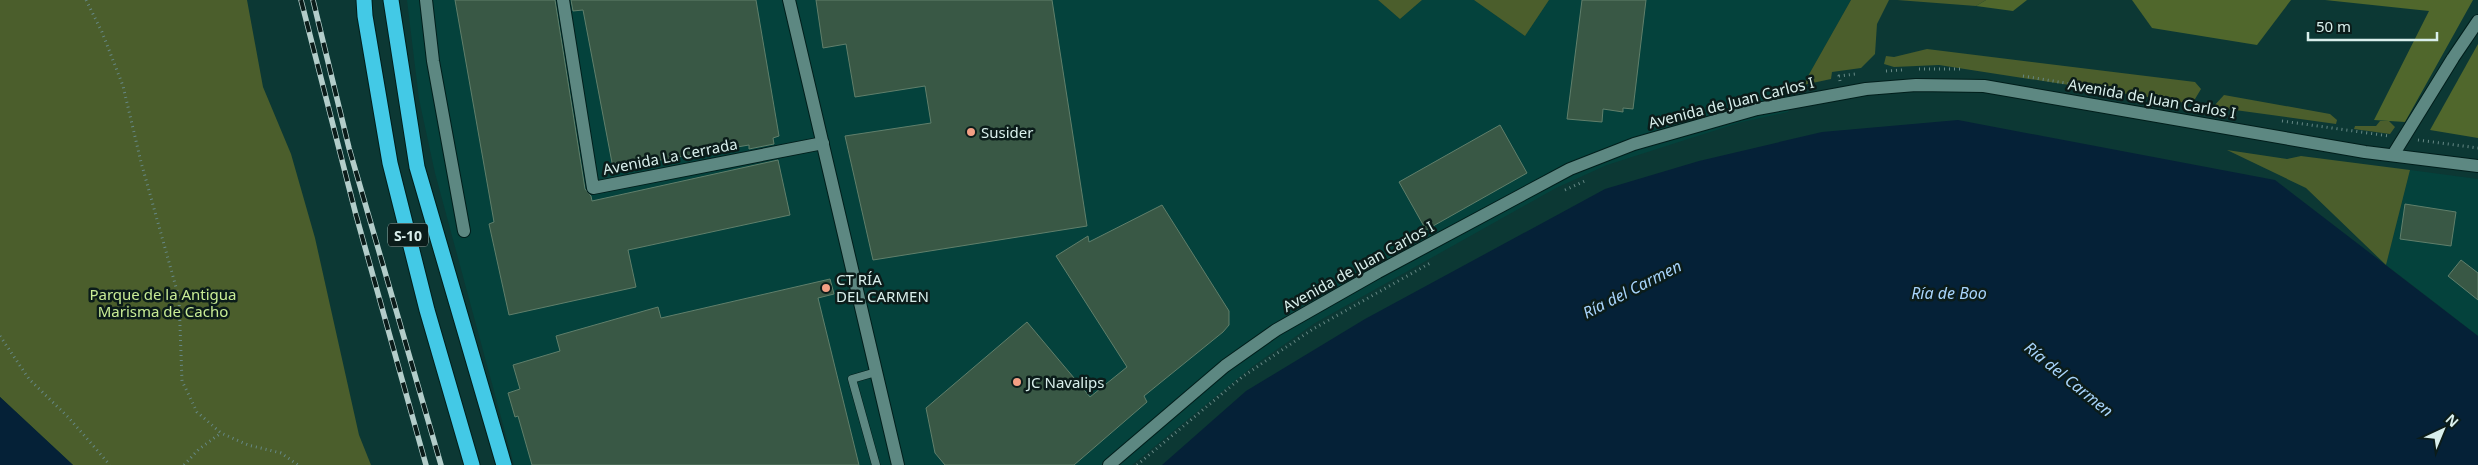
<svg xmlns="http://www.w3.org/2000/svg" width="2478" height="465" font-family="'Noto Sans',sans-serif">
<style>
.built{fill:#04423c}
.green{fill:#4b5e2c}
.forest{fill:#50672c}
.water{fill:#052137}
.building{fill:#395845;stroke:#607f6b}
.lines{fill:none;stroke-linecap:round;stroke-linejoin:round}
.service-casing{stroke:#001e1b;stroke-width:9}
.minor-casing{stroke:#001e1b;stroke-width:14}
.motorway-casing{stroke:#001e1b;stroke-width:17}
.path{stroke:#668885;stroke-width:3;stroke-dasharray:1 4;stroke-linecap:butt}
.service{stroke:#5d8882;stroke-width:8}
.minor{stroke:#5d8882;stroke-width:12}
.motorway{stroke:#43c9e6;stroke-width:15}
.rail-casing{stroke:#b3cdca;stroke-width:5.5}
.rail{stroke:#0b1c1a;stroke-width:4;stroke-dasharray:11;stroke-linecap:butt}
.poi-dot{fill:#f39f84;stroke:#0b1c1a;stroke-width:2}
.labels{text-anchor:middle;dominant-baseline:central;stroke-width:5;stroke-linejoin:round;paint-order:stroke}
.shield{fill:#0b1c1a;stroke:#9bb0ad;stroke-width:1}
.shield-label{font-size:14px;font-weight:bold;fill:#d9efec}
.street-label{font-size:15px;fill:#d9efec;stroke:#0b1c1a}
.poi-label{font-size:15px;fill:#d9efec;stroke:#0b1c1a;text-anchor:start}
.park-label{font-size:15px;fill:#c8ec95;stroke:#0b1c1a}
.water-label{font-size:16px;font-style:italic;fill:#a8d4fb;stroke:#0b1c1a}
</style>
<rect width="100%" height="100%" fill="#0c3834"/>
<!-- built -->
<g class="built">
<polygon points="407,0 1378,0 1400,19 1422,0 1474,0 1525,36 1549,0 1851,0 1788,112 1742,122 1685,140 1607,165 1556,188 1315,323 1253,366 1132,465 514,465 435,173 419,99"/>
<polygon points="2410,170 2478,179 2478,336 2386,265"/>
</g>
<!-- green -->
<g class="green">
<polygon points="0,0 247,0 263,87 291,154 315,238 359,435 371,465 73,465 0,397"/>
<polygon points="1378,0 1422,0 1400,19"/>
<polygon points="1474,0 1549,0 1525,36"/>
<polygon points="1851,0 1889,0 1877,24 1875,54 1861,68 1832,72 1831,79 1803,85"/>
<polygon points="1897,0 1986,0 1976,6"/>
<polygon points="1927,49 2195,82 2201,89 2192,104 1939,65 1894,67 1884,64 1886,56 1894,57"/>
<polygon points="2224,95 2330,114 2337,120 2336,124 2213,107"/>
<polygon points="2380,121 2389,121 2395,127 2390,134 2354,129 2355,126 2376,126"/>
<polygon points="2227,150 2287,159 2301,156 2410,170 2386,265 2306,188"/>
</g>
<!-- forest -->
<g class="forest">
<polygon points="1986,0 2027,0 2013,11 1976,6"/>
<polygon points="2132,0 2291,0 2257,45 2152,28"/>
<polygon points="2325,0 2473,0 2405,122 2374,120 2429,11"/>
<polygon points="2478,44 2478,138 2430,130"/>
</g>
<!-- water -->
<g class="water">
<polygon points="1958,120 2275,180 2478,336 2478,465 1162,465 1246,391 1365,319 1605,189 1699,161 1822,132"/>
<polygon points="0,397 73,465 0,465"/>
</g>
<!-- building -->
<g class="building">
<polygon points="455,0 555,0 585,189 591,196 592,201 778,160 790,215 628,250 636,287 509,315 489,224 494,222"/>
<polygon points="571,0 756,0 779,136 773,138 774,144 749,149 749,145 613,168 583,10 573,11"/>
<polygon points="816,0 1052,0 1087,226 873,260 845,136 931,123 925,86 855,97 846,44 823,48"/>
<polygon points="1582,0 1646,0 1633,109 1623,108 1623,112 1603,109 1602,122 1567,119"/>
<polygon points="1500,125 1527,173 1426,230 1399,182"/>
<polygon points="2405,204 2456,212 2451,246 2400,239"/>
<polygon points="1162,205 1229,311 1229,325 1223,332 1144,396 1147,402 1074,465 945,465 935,453 926,408 1027,322 1090,397 1127,367 1056,256 1088,236 1089,242"/>
<polygon points="2461,260 2478,273 2478,300 2448,276"/>
<polygon points="830,279 834,294 818,298 859,465 532,465 518,416 515,417 508,393 520,389 513,365 560,351 556,336 658,307 661,318"/>
</g>
<g class="lines">
<!-- service casing -->
<g class="service-casing">
<polyline id="service" points="876,465 852,379 876,372"/>
</g>
<!-- minor casing -->
<g class="minor-casing">
<g id="minor">
<polyline points="426,0 433,61 464,231"/>
<polyline points="563,0 593,188 823,143"/>
<polyline points="789,0 898,465"/>
<polyline points="2393,155 2453,58 2478,21"/>
<polyline points="1109,465 1225,366 1276,330 1378,272 1570,169 1634,144 1757,109 1866,89 1916,85 1984,86 2365,152 2478,166"/>
</g>
</g>
<!-- motorway casing -->
<g class="motorway-casing">
<g id="motorway">
<polyline points="364,0 365,16 390,163 427,310 472,465"/>
<polyline points="391,0 417,167 504,465"/>
</g>
</g>
<!-- path -->
<g class="path">
<polyline points="86,0 102,32 123,86 141,162 179,298 182,381 197,412 221,433 248,445 281,453 298,465"/>
<polyline points="1919,69 1960,69"/>
<polyline points="1886,71 1902,70"/>
<polyline points="2023,76 2071,84"/>
<polyline points="1840,81 1839,76 1855,74"/>
<polyline points="2282,121 2389,136"/>
<polyline points="2418,140 2478,148"/>
<polyline points="1565,190 1587,180"/>
<polyline points="0,336 29,379 68,417 110,465"/>
<polyline points="184,465 199,449 221,433"/>
<polyline points="1137,465 1242,377 1313,329 1432,262"/>
</g>
<!-- service -->
<use href="#service" class="service"/>
<!-- minor -->
<use href="#minor" class="minor"/>
<!-- motorway -->
<use href="#motorway" class="motorway"/>
<!-- rail casing -->
<g class="rail-casing">
<g id="rail">
<polyline points="301,0 356,215 426,465"/>
<polyline points="313,0 349,148 441,465"/>
</g>
</g>
<!-- rail -->
<use href="#rail" class="rail"/>
</g>
<!-- markers -->
<g class="poi-dot">
<circle cx="971" cy="132" r="5"/>
<circle cx="826" cy="288" r="5"/>
<circle cx="1017" cy="382" r="5"/>
</g>
<g class="labels">
<!-- shield labels -->
<rect class="shield" x="388" y="223.5" width="40" height="23" rx="4"/>
<g class="shield-label">
<text x="408" y="235">S-10</text>
</g>
<!-- street labels -->
<g class="street-label">
<text transform="translate(2152 98) rotate(10)">Avenida de Juan Carlos I</text>
<text transform="translate(1731 102) rotate(-14)">Avenida de Juan Carlos I</text>
<text transform="translate(670 156) rotate(-11)">Avenida La Cerrada</text>
<text transform="translate(1358 266) rotate(-29)">Avenida de Juan Carlos I</text>
</g>
<!-- poi labels -->
<g class="poi-label">
<text x="981" y="132">Susider</text>
<text x="836" y="279">CT RÍA<tspan x="836" dy="17">DEL CARMEN</tspan></text>
<text x="1027" y="382">JC Navalips</text>
</g>
<!-- park labels -->
<g class="park-label">
<text x="163" y="294">Parque de la Antigua<tspan x="163" dy="17">Marisma de Cacho</tspan></text>
</g>
<!-- water labels -->
<g class="water-label">
<text transform="translate(1632 289) rotate(-27)">Ría del Carmen</text>
<text x="1949" y="293">Ría de Boo</text>
<text transform="translate(2069 379) rotate(39)">Ría del Carmen</text>
</g>
</g>
<!-- north arrow -->
<g transform="translate(2443 430) rotate(44)" stroke="#0b1c1a" stroke-width="4" paint-order="stroke">
<path d="M0-4L9 19L0 12L-9 19Z" fill="#d9efec"/>
<text y="-8" font-size="14" font-weight="bold" text-anchor="middle" fill="#d9efec">N</text>
</g>
<!-- scale -->
<path d="M2308 32v8h129v-8" fill="none" stroke="#d9efec" stroke-width="2.5"/>
<text x="2316" y="32" font-size="15" fill="#d9efec" stroke="#0b1c1a" stroke-width="4" paint-order="stroke">50 m</text>
</svg>
